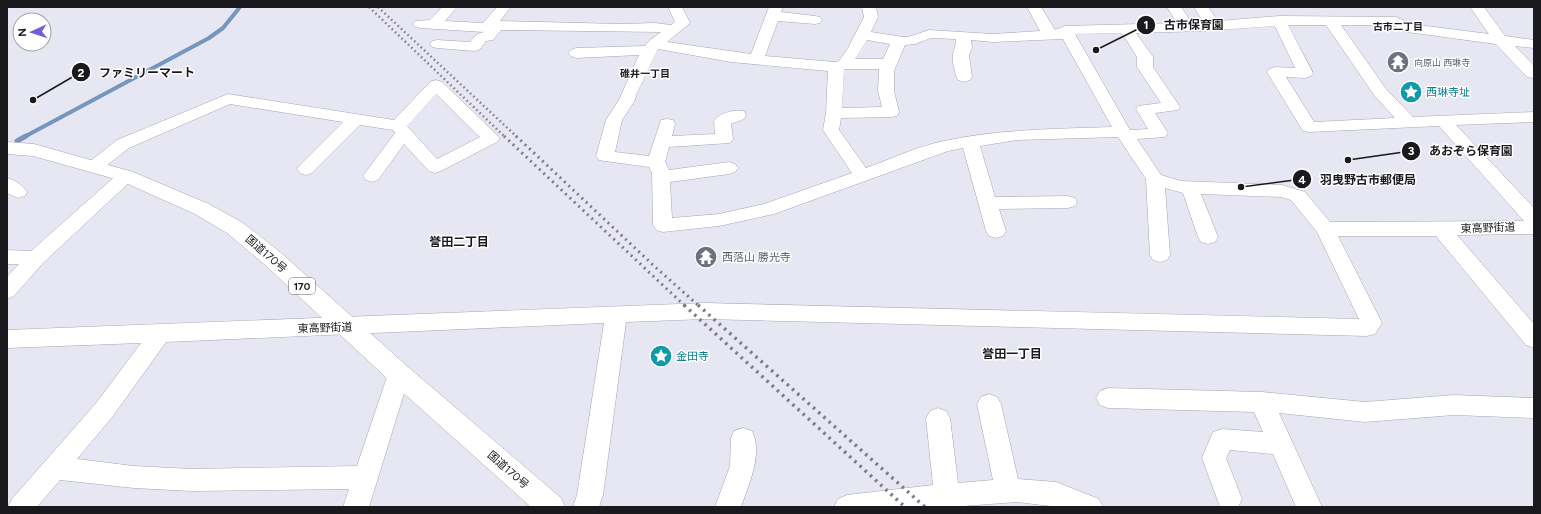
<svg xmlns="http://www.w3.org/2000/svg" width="1541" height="514" font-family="Figtree,'Noto Sans JP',sans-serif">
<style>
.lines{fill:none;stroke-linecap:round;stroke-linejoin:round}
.stream-far1{stroke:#7596bf;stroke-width:4}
.stream{stroke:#7596bf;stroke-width:5}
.minor-casing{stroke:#a6a5b2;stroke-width:1}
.trunk-casing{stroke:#a6a5b2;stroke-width:1}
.minor{fill:#fff;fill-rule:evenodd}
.trunk{fill:#fff;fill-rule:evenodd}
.rail-far2{stroke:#7f7e87;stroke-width:2.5;stroke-dasharray:1.5 3;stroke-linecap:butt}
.rail-far1{stroke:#7f7e87;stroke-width:3;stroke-dasharray:2 4;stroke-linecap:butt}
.rail{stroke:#7f7e87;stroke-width:3.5;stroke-dasharray:2.5 4.5;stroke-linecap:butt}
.labels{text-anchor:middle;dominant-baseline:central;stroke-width:3;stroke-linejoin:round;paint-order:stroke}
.far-worship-label{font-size:9px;fill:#5b616d;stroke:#fff;text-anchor:start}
.far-neighbourhood-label{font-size:10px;font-weight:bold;fill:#1a191e;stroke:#fff}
.shield{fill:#fff;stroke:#5f5e62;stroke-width:1}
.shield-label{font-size:10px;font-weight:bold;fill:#1a191e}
.culture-label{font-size:11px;fill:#0d838f;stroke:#fff;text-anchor:start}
.street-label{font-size:11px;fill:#1a191e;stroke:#fff}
.worship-label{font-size:11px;fill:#5b616d;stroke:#fff;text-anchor:start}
.neighbourhood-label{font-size:12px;font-weight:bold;fill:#1a191e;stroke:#fff}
.leader{fill:none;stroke:#1a191e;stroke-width:1.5}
.callout-dot{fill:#1a191e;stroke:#fff;stroke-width:1.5}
.mark-label{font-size:12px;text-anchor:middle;font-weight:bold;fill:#fff}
.callout-label{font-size:12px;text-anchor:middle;font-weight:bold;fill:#1a191e;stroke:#fff;stroke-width:3;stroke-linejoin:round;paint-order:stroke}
</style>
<rect width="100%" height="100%" fill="#e7e6f3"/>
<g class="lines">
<!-- stream-far1 -->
<polyline class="stream-far1" points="24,137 209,38 223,28 240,7"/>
<!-- stream -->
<polyline class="stream" points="17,141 26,136"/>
<!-- minor casing -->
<g class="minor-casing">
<g id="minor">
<path d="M442,7H457L445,21L483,23L497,7H511L500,21L621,24L655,23L671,25L675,22L668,7H682L690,23L667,42L751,54L769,7H783L781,12L815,16L820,17L822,20L820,23L815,24L778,21L765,56L835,62L839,61L848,48L864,17L862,7H876L878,17L871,32L903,37H908L929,30L993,34L1040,31L1027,7H1041L1055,30L1065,26L1177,23L1167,7H1181L1192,23H1204L1194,7H1208L1218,21L1279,16L1396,17L1411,24L1489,34L1470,7H1484L1505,36L1534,40V48L1515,46L1534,66V78L1527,77L1496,44L1407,32L1393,25H1341L1386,89L1413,117L1534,112V122L1456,125L1534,208V234L1457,235L1534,324V348L1526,345L1436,236H1338L1382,323L1375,334L1367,336L705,319L626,322L603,495L599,507H573L577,495L604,323L166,342L113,416L77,459L134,466L192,469L357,466L388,374L391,368L399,365L407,368L410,374L369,507H343L349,489L192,491L134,488L60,480L37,507H8L12,499L97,402L141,343L7,348V330L705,303L1359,319L1317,232L1291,200L1281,197L1201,194L1218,237L1215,242L1208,244L1201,242L1198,237L1183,193L1165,188L1170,255L1167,260L1160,262L1153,260L1150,255L1146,179L1118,137L1017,140L980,146L995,197L1068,196L1075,198L1077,202L1075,206L1068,208L999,209L1006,231L1003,236L996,238L989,236L986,231L963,148L948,151L774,214L719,226L663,232L656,230L653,225L652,173L649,167L605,161L599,160L596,156L606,120L619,100L639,55L576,58L571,56L568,53L571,50L576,48L645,46L649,41L661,32L501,30L493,40L486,41L479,50L474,51L437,48L432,47L430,44L432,41L437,40L470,42L477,34L484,32L420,28L415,27L413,24L415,21L430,20ZM1288,25H1326L1374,95L1395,118L1314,122L1286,77L1305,78L1311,76L1313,73ZM1275,26L1295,68L1275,67L1269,69L1267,72L1303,131L1309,132L1439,126L1524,221L1330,222L1305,192L1282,185L1181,181L1161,175L1137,139L1165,137L1168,133L1155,113L1178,110L1180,107L1153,67V57L1136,33L1203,31ZM1122,33L1137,57V67L1161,103L1138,106L1136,109L1148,129L1130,130L1075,34ZM931,38L956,39C956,47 954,48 953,55C952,61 955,75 958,80L964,82L970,80L972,77L969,55L972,48L971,40L993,42L1063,39L1112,127C1056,129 999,129 944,141C919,146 891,159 866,168L839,130L841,118L891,117L897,116L899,112L894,91V71L905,45L915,44ZM867,40L890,44L883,59H855ZM658,49L731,62L828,71L826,113L823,130L852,173L764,204L719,214L672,218L670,182L729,174L735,172L738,168L735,164L729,162L669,170L665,162L669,147L730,143L733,139L731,124L744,119L746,115L744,111C735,109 719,113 714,121L715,134L672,136L675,124L673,120L667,119L661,120L649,156L615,152L622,120L635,100L636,95ZM844,69H879L878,91L882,107L842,108Z"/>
<path d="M436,80L442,82L500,138L497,142L441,171L435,173L429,171L404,144L378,180L372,182L366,180L363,176L395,133L393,130L360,125L312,173L306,175L300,173L297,169L300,165L343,122L230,104L129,148L101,170L95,172L89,170L86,166L89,162L117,140L228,94L394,120L430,82ZM436,94L480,137L437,159L407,126Z"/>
<polygon points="126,170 132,172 135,176 132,180 43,263 14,296 7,299 7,277 19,264 7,264 7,250 31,251 120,172"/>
<path d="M7,178C15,180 23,185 27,192L25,196L18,198L7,193Z"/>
<polygon points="1108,388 1262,392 1365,402 1454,395 1534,398 1534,418 1454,415 1365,422 1279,413 1322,507 1296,507 1273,454 1230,450 1226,458 1242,499 1238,507 1220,507 1202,458 1213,432 1222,429 1263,432 1254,412 1108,408 1100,405 1096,398 1100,391"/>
<polygon points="989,394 997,397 1001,404 1018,479 1056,482 1099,499 1103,507 1059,507 1017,502 950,507 834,507 838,499 847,495 933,485 926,418 930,411 938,408 946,411 950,418 958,483 993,480 977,404 981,397"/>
<path d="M743,428L752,431C763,454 749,484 741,507H715L730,466L731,438L734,431Z"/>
</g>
</g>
<!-- trunk casing -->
<g class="trunk-casing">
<polygon id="trunk" points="7,142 34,144 133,172 209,204 243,223 280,252 408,367 561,498 565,507 531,507 390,381 264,264 227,233 195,214 119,180 33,156 7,154"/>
</g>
<!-- minor -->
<use href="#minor" class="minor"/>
<!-- trunk -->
<use href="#trunk" class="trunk"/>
<!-- rail-far2 -->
<g class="rail-far2">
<polyline points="369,7 505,137"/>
<polyline points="378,7 517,137"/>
</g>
<!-- rail-far1 -->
<g class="rail-far1">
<polyline points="504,136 685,306"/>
<polyline points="516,136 653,265 699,306"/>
</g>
<!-- rail -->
<g class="rail">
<polyline points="684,305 905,507"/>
<polyline points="698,305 925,507"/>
</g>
</g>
<!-- icons -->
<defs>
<g id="temple-disc" transform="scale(1.15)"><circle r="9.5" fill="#6b7280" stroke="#fff"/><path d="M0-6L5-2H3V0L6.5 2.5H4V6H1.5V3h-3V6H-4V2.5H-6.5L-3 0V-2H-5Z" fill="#fff"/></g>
<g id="sight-disc" transform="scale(1.15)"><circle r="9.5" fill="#0f9aa8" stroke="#fff"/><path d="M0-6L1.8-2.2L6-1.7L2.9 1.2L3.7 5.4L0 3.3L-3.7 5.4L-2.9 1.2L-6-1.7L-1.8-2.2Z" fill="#fff"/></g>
</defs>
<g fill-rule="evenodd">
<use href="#temple-disc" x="1398" y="62"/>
<use href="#sight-disc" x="1411" y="92"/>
<use href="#temple-disc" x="706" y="257"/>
<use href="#sight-disc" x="661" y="356"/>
</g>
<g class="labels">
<!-- far-worship labels -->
<g class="far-worship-label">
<text x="1414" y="62">向原山 西琳寺</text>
</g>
<!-- far-neighbourhood labels -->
<g class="far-neighbourhood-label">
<text x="1398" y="26">古市二丁目</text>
<text x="645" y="73">碓井一丁目</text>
</g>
<!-- shield labels -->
<rect class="shield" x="289" y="278" width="26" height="16" rx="3"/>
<g class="shield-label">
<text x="302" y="286">170</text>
</g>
<!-- culture labels -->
<g class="culture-label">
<text x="1426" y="92">西琳寺址</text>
<text x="676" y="356">金田寺</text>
</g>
<!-- street labels -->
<g class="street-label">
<text transform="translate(1488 228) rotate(-2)">東高野街道</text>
<text transform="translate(266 254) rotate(41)">国道170号</text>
<text transform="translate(325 328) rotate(-2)">東高野街道</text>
<text transform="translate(508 470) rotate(41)">国道170号</text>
</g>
<!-- worship labels -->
<g class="worship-label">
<text x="722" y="257">西落山 勝光寺</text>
</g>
<!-- neighbourhood labels -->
<g class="neighbourhood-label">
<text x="459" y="242">誉田二丁目</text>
<text x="1012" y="354">誉田一丁目</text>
</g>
</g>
<!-- callouts -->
<path class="leader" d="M1096 50L1146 25M33 100L81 72M1348 160L1411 151M1241 187L1302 179"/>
<g class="callout-dot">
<circle cx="1096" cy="50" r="4"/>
<circle cx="33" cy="100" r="4"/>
<circle cx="1348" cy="160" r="4"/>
<circle cx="1241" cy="187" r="4"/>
<circle cx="1146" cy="25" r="10"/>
<circle cx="81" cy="72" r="10"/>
<circle cx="1411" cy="151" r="10"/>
<circle cx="1302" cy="179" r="10"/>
</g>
<g class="mark-label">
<text x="1146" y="29">1</text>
<text x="81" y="77">2</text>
<text x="1411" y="155">3</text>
<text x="1302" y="184">4</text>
</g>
<g class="callout-label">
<text x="1194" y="29">古市保育園</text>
<text x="147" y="77">ファミリーマート</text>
<text x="1471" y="155">あおぞら保育園</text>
<text x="1368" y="184">羽曳野古市郵便局</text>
</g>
<!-- border -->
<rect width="1541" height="514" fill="none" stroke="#1a191e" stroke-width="16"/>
<!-- north arrow -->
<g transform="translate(32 32) rotate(267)"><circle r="19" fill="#ffffff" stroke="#a3a3a5"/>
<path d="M0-3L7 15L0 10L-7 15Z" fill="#755dd7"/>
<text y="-6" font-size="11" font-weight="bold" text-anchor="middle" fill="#1a191e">N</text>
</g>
</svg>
